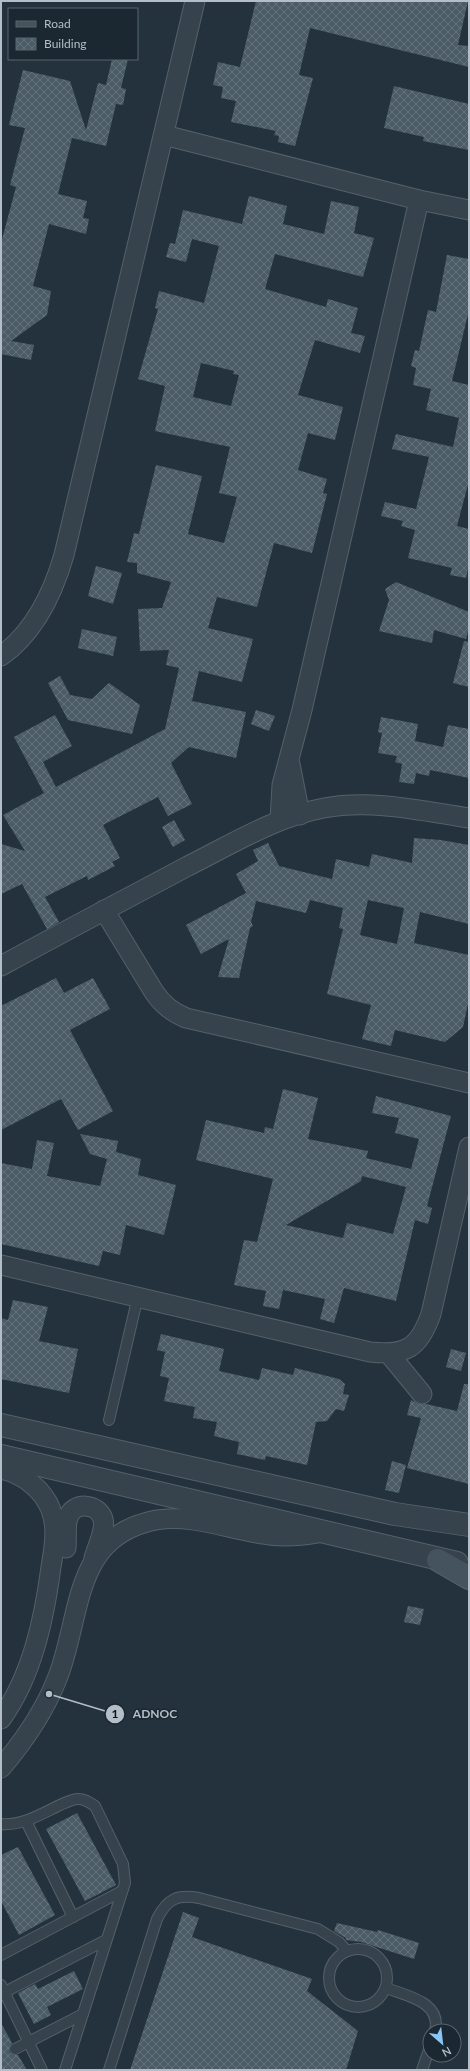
<svg xmlns="http://www.w3.org/2000/svg" width="470" height="2071" font-family="Lato,sans-serif">
<style>
.building{fill:url(#building-cross-hatch);fill-rule:evenodd}
.lines{fill:none;stroke-linecap:round;stroke-linejoin:round}
.service-casing{stroke:#55616a;stroke-width:12}
.minor-casing{stroke:#55616a;stroke-width:21}
.tertiary-casing{stroke:#55616a;stroke-width:24}
.secondary-casing{stroke:#55616a;stroke-width:24}
.service{stroke:#37434c;stroke-width:10}
.minor{stroke:#37434c;stroke-width:19}
.tertiary{stroke:#37434c;stroke-width:22}
.secondary{stroke:#45535f;stroke-width:22}
.leader{fill:none;stroke:#b3bec8;stroke-width:1.5}
.callout-dot{fill:#b3bec8;stroke:#1c2831;stroke-width:1.5}
.mark-label{font-size:12px;text-anchor:middle;font-weight:bold;fill:#111}
.callout-label{font-size:12px;text-anchor:middle;font-weight:bold;fill:#b3bec8;stroke:#1c2831;stroke-width:3;stroke-linejoin:round;paint-order:stroke}
</style>
<defs>
<pattern id="building-cross-hatch" width="8" height="8" patternUnits="userSpaceOnUse"><rect width="8" height="8" fill="#4c5c67"/><path d="M0 0l8 8M0 8l8-8" fill="none" stroke="#63727b"/></pattern>
</defs>
<rect width="100%" height="100%" fill="#23323c"/>
<!-- building -->
<g class="building">
<polygon points="256,1 468,1 458,45 469,46 469,67 310,28 299,75 313,78 295,146 278,142 279,136 274,135 276,131 231,122 236,101 221,98 223,87 213,85 218,62 240,67"/>
<polygon points="112,59 128,59 121,88 126,89 123,105 116,104 106,146 72,138 58,194 87,201 83,218 89,219 86,234 49,224 33,286 51,291 47,315 11,341 34,345 31,360 1,354 1,243 16,187 10,185 25,128 9,125 23,70 70,81 86,130 98,83 106,85"/>
<polygon points="394,86 469,104 469,150 423,141 424,137 384,128"/>
<path d="M249,196L287,206L283,224L324,234L331,201L359,207L354,233L374,238L363,277L275,254L265,289L326,307L328,299L358,308L351,333L365,336L360,353L315,340L298,395L343,407L335,440L308,433L298,470L327,479L323,493L327,494L312,553L274,543L257,607L217,597L208,628L253,639L242,682L199,671L192,701L246,712L236,758L189,747L171,763L192,804L168,816L158,797L103,825L120,858L112,862L115,866L88,880L87,876L45,897L59,922L47,929L22,884L1,894V844L25,851L3,815L44,793L14,737L55,715L72,746L43,762L56,787L165,729L179,668L166,665L169,650L140,651L138,609L162,608L171,582L137,573V563L127,562L134,533L139,534L156,465L202,476L188,534L224,543L237,497L219,493L230,447L155,431L165,386L138,379L158,309L155,308L159,291L204,303L219,246L192,239L186,262L166,257L170,243L175,244L183,210L242,224ZM201,363L234,371L233,374L239,375L231,406L193,397Z"/>
<polygon points="447,255 469,259 469,310 452,381 469,385 469,481 457,526 469,529 469,564 466,578 450,575 452,568 408,558 415,530 401,526 403,521 381,516 385,502 416,509 429,457 392,449 396,434 453,447 459,418 426,410 431,389 413,385 416,368 411,366 415,350 419,351 428,310 436,312"/>
<polygon points="96,566 122,573 113,604 88,596"/>
<polygon points="396,582 469,612 469,628 466,639 434,630 432,643 379,631 389,600 385,589"/>
<polygon points="82,629 117,637 113,656 78,648"/>
<polygon points="464,641 469,642 469,687 453,683"/>
<polygon points="60,676 70,695 92,699 109,683 140,705 132,734 68,720 48,683"/>
<polygon points="256,710 275,716 269,731 251,724"/>
<polygon points="381,717 418,724 415,741 443,747 448,725 469,729 469,778 430,770 429,776 416,773 414,784 399,782 402,764 395,762 397,756 378,753 382,733 378,732"/>
<polygon points="174,820 185,840 173,847 162,827"/>
<path d="M414,838L441,840L469,845V924L420,912L414,943L469,955V999L463,1027L445,1042L395,1030L391,1046L362,1039L371,1005L327,994L343,929L339,928L343,908L310,900L306,913L256,901L251,922L253,926L250,928L239,978L218,977L229,939L201,954L186,925L246,893L236,874L258,861L253,850L268,843L279,866L332,879L336,859L369,867L372,854L412,863ZM368,900L404,908L397,944L360,935Z"/>
<polygon points="56,978 64,993 93,978 110,1009 70,1030 113,1111 78,1130 61,1099 1,1130 1,1006"/>
<path d="M283,1089L318,1098L308,1139L368,1151L366,1158L411,1169L419,1139L395,1133L399,1118L372,1113L376,1096L451,1116L427,1206L432,1208L428,1224L415,1220L396,1301L344,1288L334,1323L320,1319L325,1299L283,1290L279,1309L263,1306L266,1291L234,1285L244,1240L257,1242L273,1179L196,1160L206,1120L264,1133L265,1127L273,1129ZM362,1176L406,1187L393,1234L347,1223L343,1238L286,1225L361,1181Z"/>
<polygon points="80,1134 118,1141 116,1152 141,1159 138,1175 176,1185 164,1235 126,1225 120,1255 103,1251 99,1266 1,1244 1,1163 32,1169 37,1140 54,1143 47,1176 100,1186 107,1159 90,1154"/>
<polygon points="13,1300 48,1307 39,1341 78,1349 69,1393 1,1379 1,1318 8,1320"/>
<polygon points="161,1334 224,1349 219,1371 259,1380 262,1368 293,1375 295,1368 339,1379 345,1384 343,1394 349,1395 344,1411 336,1409 327,1421 316,1422 307,1465 266,1456 265,1460 237,1454 239,1442 214,1436 217,1422 193,1418 195,1407 164,1401 169,1378 160,1376 165,1352 157,1350"/>
<polygon points="451,1349 466,1353 461,1371 446,1367"/>
<polygon points="464,1384 469,1384 469,1484 407,1468 421,1418 407,1415 411,1400 419,1404 426,1404 457,1411"/>
<polygon points="392,1461 406,1465 399,1493 385,1490"/>
<polygon points="408,1606 424,1609 420,1625 404,1622"/>
<polygon points="77,1813 116,1885 85,1901 46,1829"/>
<polygon points="18,1847 55,1915 19,1935 1,1901 1,1855"/>
<polygon points="183,1912 199,1918 192,1937 312,1979 307,1991 358,2031 346,2070 130,2070"/>
<polygon points="337,1923 377,1932 378,1930 419,1943 414,1959 361,1942 346,1940 346,1938 334,1931"/>
<polygon points="74,1971 83,1989 47,2007 51,2015 34,2024 18,1993 35,1984 38,1989"/>
<polygon points="1,2023 12,2043 9,2048 9,2052 14,2055 18,2055 27,2070 1,2070"/>
</g>
<g class="lines">
<!-- service casing -->
<g class="service-casing">
<g id="service">
<polyline points="109,1420 138,1296"/>
<polyline points="26,1821 73,1917"/>
<path d="M1,1824C22,1826 41,1814 60,1805C65,1803 72,1799 78,1799C85,1799 89,1802 95,1806L123,1864L125,1883L65,2070"/>
<circle cx="358" cy="1978" r="29"/>
<polyline points="1,1955 122,1891"/>
<polyline points="1,1985 42,2070"/>
<path d="M386,1988C407,1996 442,2002 435,2031"/>
<polyline points="1,1994 106,1940"/>
<polyline points="15,2049 83,2014"/>
<path d="M109,2070L157,1919C167,1899 177,1894 199,1898L318,1929L339,1942L347,1951"/>
<polyline points="422,2070 430,2047"/>
</g>
</g>
<!-- minor casing -->
<g class="minor-casing">
<g id="minor">
<polyline points="164,135 419,200 469,210"/>
<path d="M1,656C35,632 53,593 64,555L195,1"/>
<polyline points="290,764 300,815"/>
<polyline points="280,820 282,785 302,710 419,200"/>
<path d="M104,910L154,992C163,1005 172,1012 186,1018L469,1083"/>
<path d="M1,966C63,932 126,899 188,866C232,844 275,817 324,808C372,799 422,811 469,818"/>
<path d="M1,1265L370,1352C406,1356 419,1348 431,1314L469,1147"/>
<polyline points="390,1355 422,1394"/>
<path d="M1,1469C23,1474 43,1489 51,1510C58,1529 54,1548 51,1567C44,1620 32,1676 1,1719"/>
<path d="M66,1548C67,1539 65,1526 68,1518C73,1501 98,1503 103,1519C106,1530 97,1547 94,1558"/>
<path d="M1,1768C24,1741 44,1712 57,1679C82,1618 71,1536 156,1520C192,1514 228,1529 263,1534C282,1538 300,1536 318,1533"/>
</g>
</g>
<!-- tertiary casing -->
<g class="tertiary-casing">
<g id="tertiary">
<polyline points="1,1425 395,1514 469,1525"/>
<polyline points="1,1456 457,1563"/>
</g>
</g>
<!-- secondary casing -->
<g class="secondary-casing">
<polyline id="secondary" points="438,1560 469,1578"/>
</g>
<!-- service -->
<use href="#service" class="service"/>
<!-- minor -->
<use href="#minor" class="minor"/>
<!-- tertiary -->
<use href="#tertiary" class="tertiary"/>
<!-- secondary -->
<use href="#secondary" class="secondary"/>
</g>
<!-- callouts -->
<path class="leader" d="M49 1694L115 1714"/>
<g class="callout-dot">
<circle cx="49" cy="1694" r="4"/>
<circle cx="115" cy="1714" r="10"/>
</g>
<g class="mark-label">
<text x="115" y="1718">1</text>
</g>
<g class="callout-label">
<text x="155" y="1718">ADNOC</text>
</g>
<!-- border -->
<rect width="470" height="2071" fill="none" stroke="#b3bec8" stroke-width="4"/>
<!-- legend -->
<rect x="8" y="8" width="130" height="52" fill="#1c2831" stroke="#58646d"/>
<rect x="16" y="21" width="20" height="6" fill="#45535f" stroke="#58646d"/>
<text x="44" y="28" font-size="12" fill="#b3bec8">Road</text>
<rect x="16" y="38" width="20" height="12" fill="url(#building-cross-hatch)" stroke="#58646d"/>
<text x="44" y="48" font-size="12" fill="#b3bec8">Building</text>
<!-- north arrow -->
<g transform="translate(442 2043) rotate(152)"><circle r="19" fill="#1c2831" stroke="#58646d"/>
<path d="M0-3L7 15L0 10L-7 15Z" fill="#89c5f7"/>
<text y="-6" font-size="11" font-weight="bold" text-anchor="middle" fill="#b3bec8">N</text>
</g>
</svg>
